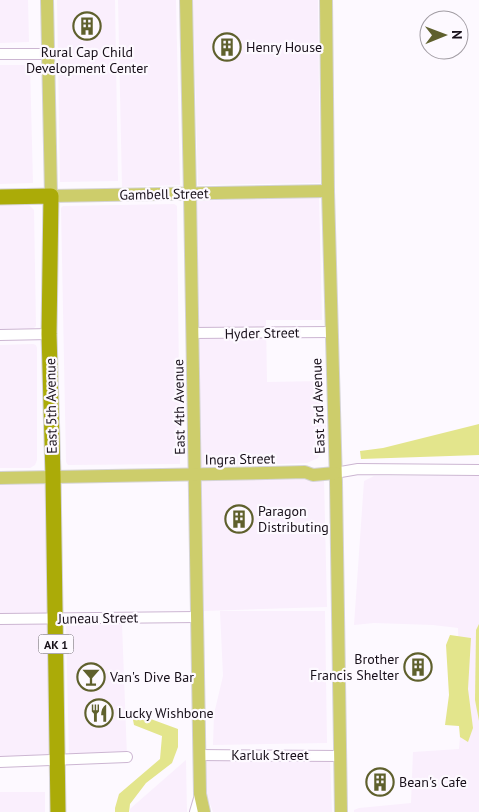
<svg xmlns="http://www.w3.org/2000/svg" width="479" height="812" font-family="'PT Sans',sans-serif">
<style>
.built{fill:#faeffd}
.green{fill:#e3e58c}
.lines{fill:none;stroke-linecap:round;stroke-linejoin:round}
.minor-casing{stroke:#ccb6d2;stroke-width:12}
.major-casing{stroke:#d5d4d6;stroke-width:14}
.highway-casing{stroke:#d5d4d6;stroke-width:17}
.minor{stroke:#fff;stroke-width:10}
.major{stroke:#cdcd6b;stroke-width:12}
.highway{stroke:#abab08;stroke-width:15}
.labels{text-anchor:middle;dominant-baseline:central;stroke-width:4.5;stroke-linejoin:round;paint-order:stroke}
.shield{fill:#fdf9ff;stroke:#5d565f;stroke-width:1}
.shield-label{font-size:12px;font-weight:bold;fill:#18101a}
.poi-label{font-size:14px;fill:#18101a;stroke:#fdf9ff;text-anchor:start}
.street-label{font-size:14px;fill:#18101a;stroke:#fdf9ff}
</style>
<rect width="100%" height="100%" fill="#fdf9ff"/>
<!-- built -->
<g class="built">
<polygon points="0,0 28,0 29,42 0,43"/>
<polygon points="57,0 115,0 118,181 60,182"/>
<polygon points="118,0 176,0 180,185 122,187"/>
<polygon points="193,0 318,0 320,183 198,185"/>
<polygon points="0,65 30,65 33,183 0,184"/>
<polygon points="319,196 322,320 266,320 267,382 322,381 327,436 318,458 307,463 201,467 197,201"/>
<polygon points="27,203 34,210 36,326 33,329 0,329 0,204"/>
<polygon points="174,204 177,206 180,464 68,465 66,462 61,208 63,206"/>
<polygon points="33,344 36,345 37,348 37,460 35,465 30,468 0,468 0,345"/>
<polygon points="374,476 479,476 479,812 354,812 354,810 359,808 411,803 413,752 459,749 461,724 458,628 433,625 374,623 354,625 364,481"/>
<polygon points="324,478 327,607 204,611 201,479"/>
<polygon points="45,484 48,615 0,615 0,485"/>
<polygon points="220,611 325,611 327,743 213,745 214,714 223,676"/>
<polygon points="0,624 47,624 50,754 0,757"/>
<polygon points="122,624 127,757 69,759 66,625"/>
<polygon points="186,760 187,812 130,812 130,809"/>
<polygon points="330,760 332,812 213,812 206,793 205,761"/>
<rect x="0" y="792" width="45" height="20"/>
</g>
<!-- green -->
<g class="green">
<polygon points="479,424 479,455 361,459 360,451 383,448"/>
<polygon points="479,624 479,721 475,700 476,630"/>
<polygon points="450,635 471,638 468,689 473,728 468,742 460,737 459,726 445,725 449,695 446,645"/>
<polygon points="143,712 148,718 178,729 178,747 172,763 146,783 130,804 129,812 115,812 115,808 119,794 160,759 162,736 134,725 132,715"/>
</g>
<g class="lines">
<!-- minor casing -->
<g class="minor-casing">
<g id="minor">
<polyline points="0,54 48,54"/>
<polyline points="192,333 331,332"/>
<polyline points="0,335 49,334"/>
<polyline points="335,473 358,469 479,470"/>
<polyline points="0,619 197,617"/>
<polyline points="199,755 340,756"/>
<polyline points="0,762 127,757"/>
<polyline points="195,812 200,795"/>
</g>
</g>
<!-- major casing -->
<g class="major-casing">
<g id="major">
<polyline points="47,0 51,196 328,191"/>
<polyline points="186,0 190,194 200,794 204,812"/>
<polyline points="326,0 328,191 336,483 341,812"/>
<polyline points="0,478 266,473 305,472 313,475 335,473"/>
</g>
</g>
<!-- highway casing -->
<g class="highway-casing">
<polyline id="highway" points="0,197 51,196 49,334 53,476 58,812"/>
</g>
<!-- minor -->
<use href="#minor" class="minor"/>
<!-- major -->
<use href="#major" class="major"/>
<!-- highway -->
<use href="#highway" class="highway"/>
</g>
<!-- icons -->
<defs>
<g id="building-ring" transform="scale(1.4375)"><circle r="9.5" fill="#fdf9ff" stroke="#5f602d" stroke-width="1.5"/><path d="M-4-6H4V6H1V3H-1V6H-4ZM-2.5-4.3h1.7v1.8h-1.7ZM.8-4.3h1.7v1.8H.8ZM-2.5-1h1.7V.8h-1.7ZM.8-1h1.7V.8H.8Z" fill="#5f602d"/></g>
<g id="bar-ring" transform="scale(1.4375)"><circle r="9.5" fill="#fdf9ff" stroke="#5f602d" stroke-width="1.5"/><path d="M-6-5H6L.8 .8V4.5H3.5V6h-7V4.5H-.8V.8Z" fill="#5f602d"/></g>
<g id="restaurant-ring" transform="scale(1.4375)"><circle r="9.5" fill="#fdf9ff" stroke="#5f602d" stroke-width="1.5"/><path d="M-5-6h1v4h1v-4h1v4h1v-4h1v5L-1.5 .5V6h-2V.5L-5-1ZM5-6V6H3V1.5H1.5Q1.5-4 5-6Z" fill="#5f602d"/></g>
</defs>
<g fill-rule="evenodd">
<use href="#building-ring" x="87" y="26"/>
<use href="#building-ring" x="227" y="47"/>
<use href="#building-ring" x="239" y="519"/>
<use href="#building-ring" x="418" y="667"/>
<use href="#bar-ring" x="91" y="677"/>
<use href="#restaurant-ring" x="99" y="713"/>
<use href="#building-ring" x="380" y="782"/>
</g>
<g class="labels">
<!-- shield labels -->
<rect class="shield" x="38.5" y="634.5" width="35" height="19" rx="4"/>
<g class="shield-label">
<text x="56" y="644">AK 1</text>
</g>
<!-- poi labels -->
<g class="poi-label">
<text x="246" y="47">Henry House</text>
<text x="87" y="52" text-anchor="middle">Rural Cap Child<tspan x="87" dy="16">Development Center</tspan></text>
<text x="258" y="511">Paragon<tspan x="258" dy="16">Distributing</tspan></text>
<text x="399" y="659" text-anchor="end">Brother<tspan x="399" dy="16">Francis Shelter</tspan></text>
<text x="110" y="677">Van's Dive Bar</text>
<text x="118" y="713">Lucky Wishbone</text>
<text x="399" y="782">Bean's Cafe</text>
</g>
<!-- street labels -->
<g class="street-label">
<text transform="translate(164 194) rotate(-1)">Gambell Street</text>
<text transform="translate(262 333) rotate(-1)">Hyder Street</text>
<text transform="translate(51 406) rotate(-91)">East 5th Avenue</text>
<text transform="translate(318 406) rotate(-92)">East 3rd Avenue</text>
<text transform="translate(179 407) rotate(-91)">East 4th Avenue</text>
<text transform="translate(240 459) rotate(-1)">Ingra Street</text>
<text transform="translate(98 618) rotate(-1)">Juneau Street</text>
<text x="270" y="755">Karluk Street</text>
</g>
</g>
<!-- north arrow -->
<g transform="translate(444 35) rotate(89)"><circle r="24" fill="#fdf9ff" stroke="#a19ca3"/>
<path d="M0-4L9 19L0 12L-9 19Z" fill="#5f602d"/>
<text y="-8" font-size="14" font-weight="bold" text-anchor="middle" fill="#18101a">N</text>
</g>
</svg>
